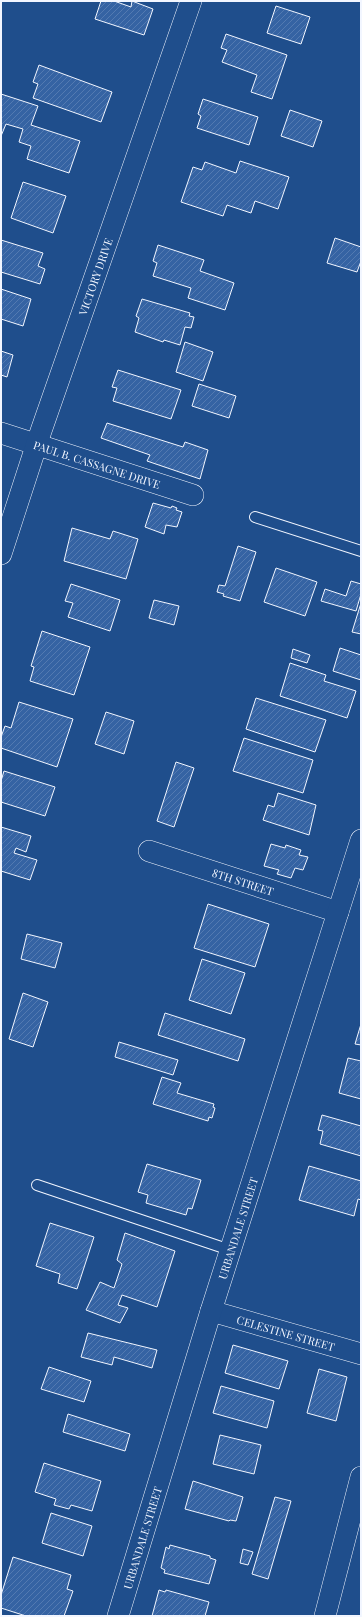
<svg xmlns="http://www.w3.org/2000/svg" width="362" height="1617" font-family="'Playfair Display',serif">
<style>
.building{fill:url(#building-hatch);stroke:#f2f6ff}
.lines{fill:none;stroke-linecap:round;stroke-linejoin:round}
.lane-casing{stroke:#f2f6ff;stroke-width:12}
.street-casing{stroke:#f2f6ff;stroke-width:22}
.lane{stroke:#1f4e8c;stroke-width:10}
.street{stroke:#1f4e8c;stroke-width:21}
.labels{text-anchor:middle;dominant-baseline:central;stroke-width:3;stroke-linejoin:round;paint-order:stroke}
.street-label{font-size:11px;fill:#f2f6ff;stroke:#1f4e8c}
</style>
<defs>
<pattern id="building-hatch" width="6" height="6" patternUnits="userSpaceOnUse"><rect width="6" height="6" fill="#3563a3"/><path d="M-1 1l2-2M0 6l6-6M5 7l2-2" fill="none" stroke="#537ab1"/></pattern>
</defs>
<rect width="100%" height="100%" fill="#1f4e8c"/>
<!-- building -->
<g class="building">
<polygon points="101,1 114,1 131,7 132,1 153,9 144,35 95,19"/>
<polygon points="276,6 310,17 301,44 267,33"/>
<polygon points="226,34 287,55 272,99 251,92 257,75 222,62 227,50 221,48"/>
<polygon points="39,65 112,92 101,122 33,98 38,84 33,82"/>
<polygon points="1,94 38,106 31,125 80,141 69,173 27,159 31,146 19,142 23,129 6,124 1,136"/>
<polygon points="203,99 258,117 249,145 197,128 201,116 198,114"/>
<polygon points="290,110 322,121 313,147 281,136"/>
<polygon points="240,161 289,177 278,209 255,201 251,213 227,205 223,216 181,202 193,167 202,170 205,162 236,173"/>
<polygon points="23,182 66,196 53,233 11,218"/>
<polygon points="335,238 361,247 361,261 357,272 327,263"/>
<polygon points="1,240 43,253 38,266 45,269 40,284 1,272"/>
<polygon points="158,245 204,260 200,271 234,283 225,310 188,298 191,288 153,276 157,263 153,261"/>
<polygon points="1,289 31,299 23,326 1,319"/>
<polygon points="142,299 190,313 189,316 194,317 191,328 185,327 180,345 164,340 163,342 135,332 139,318 136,316"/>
<polygon points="185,342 213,352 203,381 176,372"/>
<polygon points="1,351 13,355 7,377 1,375"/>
<polygon points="118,370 181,390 171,419 113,401 117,388 112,387"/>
<polygon points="199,384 236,396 229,418 192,406"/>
<polygon points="107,423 183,447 185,442 208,450 200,479 147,461 150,455 101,438"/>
<polygon points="153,503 171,508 172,506 177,508 176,510 182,512 177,527 166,525 164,534 145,527"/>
<polygon points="72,528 110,539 113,531 138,539 126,579 64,561"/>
<polygon points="238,546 256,552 240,601 223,596 224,594 217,592 219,585 225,586"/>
<polygon points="276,568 317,582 305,616 264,602"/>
<polygon points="351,581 361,584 361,594 356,611 321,601 325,589 346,596"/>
<polygon points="71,584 120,600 110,631 68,617 73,603 65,601"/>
<polygon points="154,600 179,606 174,625 149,618"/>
<polygon points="361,603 361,634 352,632"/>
<polygon points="42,631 90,647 74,695 30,681 34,667 31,666"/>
<polygon points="340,648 361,655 361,680 333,671"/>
<polygon points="293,649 310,655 307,663 291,658"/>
<polygon points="290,663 326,675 324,681 356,691 347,718 280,696"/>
<polygon points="256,698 326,720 315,752 246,729"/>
<polygon points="19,702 73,719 57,767 1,748 1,737 5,726 11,728"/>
<polygon points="106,712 134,721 124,754 95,744"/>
<polygon points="244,738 313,760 303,793 233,771"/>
<polygon points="176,762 194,768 174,827 157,821"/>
<polygon points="4,771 55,787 45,816 1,802 1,781"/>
<polygon points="278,793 316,805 309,835 263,820 268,805 274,807"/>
<polygon points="1,827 31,836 26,852 16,848 14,853 37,860 30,880 1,871"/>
<polygon points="271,844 285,848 286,845 301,850 299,855 308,857 303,870 295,868 291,878 277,874 279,870 264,866"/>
<polygon points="208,904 269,924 255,967 194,948"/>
<polygon points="27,934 62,943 55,968 21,959"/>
<polygon points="202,959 245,973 231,1014 189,1000"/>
<polygon points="23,993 48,1002 33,1047 9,1039"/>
<polygon points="165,1013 245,1039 238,1061 158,1035"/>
<polygon points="361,1024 361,1045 355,1044"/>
<polygon points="119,1042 178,1060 173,1075 115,1057"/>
<polygon points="348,1058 361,1061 361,1099 339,1093"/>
<polygon points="162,1077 181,1083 177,1093 214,1104 213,1107 215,1108 212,1118 209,1117 208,1121 153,1104"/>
<polygon points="322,1115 361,1126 361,1156 320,1144 323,1131 318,1130"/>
<polygon points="147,1164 201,1180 192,1209 188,1208 186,1215 146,1203 148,1195 138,1192"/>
<polygon points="309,1166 361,1181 361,1200 358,1199 354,1216 299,1200"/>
<polygon points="50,1223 94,1237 77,1289 58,1283 60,1274 36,1266"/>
<polygon points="125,1233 175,1251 157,1307 122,1295 118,1305 128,1308 120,1323 86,1310 100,1282 114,1288 122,1264 117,1260"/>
<polygon points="88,1333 157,1350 152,1368 114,1357 112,1365 81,1357"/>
<polygon points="233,1345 288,1361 279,1389 225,1373"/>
<polygon points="49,1367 91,1381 84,1402 41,1389"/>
<polygon points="319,1369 347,1377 336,1421 307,1413"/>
<polygon points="221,1386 274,1401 267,1428 213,1413"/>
<polygon points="68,1414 130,1434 125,1451 63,1432"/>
<polygon points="220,1435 261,1445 254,1474 213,1464"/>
<polygon points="44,1463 101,1481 92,1511 71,1505 69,1509 54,1505 56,1499 35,1492"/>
<polygon points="193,1481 243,1497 236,1521 230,1520 229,1521 185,1509"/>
<polygon points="275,1497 291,1501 268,1579 252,1574"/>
<polygon points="51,1513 92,1526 83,1556 42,1543"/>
<polygon points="170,1545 210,1556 210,1558 216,1560 209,1584 164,1573 165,1570 161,1568 166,1547 169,1549"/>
<polygon points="243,1549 253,1552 248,1565 240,1563"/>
<polygon points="13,1557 71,1575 67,1589 73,1591 64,1616 26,1616 1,1608 1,1595"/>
<polygon points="159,1590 165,1592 166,1590 209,1602 205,1616 152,1616"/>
</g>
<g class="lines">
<!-- lane casing -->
<g class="lane-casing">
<g id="lane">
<polyline points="255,517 361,551"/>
<polyline points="37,1185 230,1250"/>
</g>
</g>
<!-- street casing -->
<g class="street-casing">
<g id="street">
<path id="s1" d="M1,433L193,495"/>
<path id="s2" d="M1,554L41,431L191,1"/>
<path id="s3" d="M149,851L338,912"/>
<path id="s4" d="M211,1311L361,1354"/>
<path id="s5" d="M118,1616L211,1311L361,840"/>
<polyline points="325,1616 361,1477"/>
</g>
</g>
<!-- lane -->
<use href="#lane" class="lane"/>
<!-- street -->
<use href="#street" class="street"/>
</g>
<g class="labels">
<!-- street labels -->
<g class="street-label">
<text stroke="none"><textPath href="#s2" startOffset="293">VICTORY DRIVE</textPath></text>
<text stroke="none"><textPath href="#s1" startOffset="101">PAUL B. CASSAGNE DRIVE</textPath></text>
<text stroke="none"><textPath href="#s3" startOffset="99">8TH STREET</textPath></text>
<text stroke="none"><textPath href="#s5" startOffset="406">URBANDALE STREET</textPath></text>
<text stroke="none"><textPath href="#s4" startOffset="78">CELESTINE STREET</textPath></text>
<text stroke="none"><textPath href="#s5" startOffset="82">URBANDALE STREET</textPath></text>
</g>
</g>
<!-- border -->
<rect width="362" height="1617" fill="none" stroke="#f2f6ff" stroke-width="4"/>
</svg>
